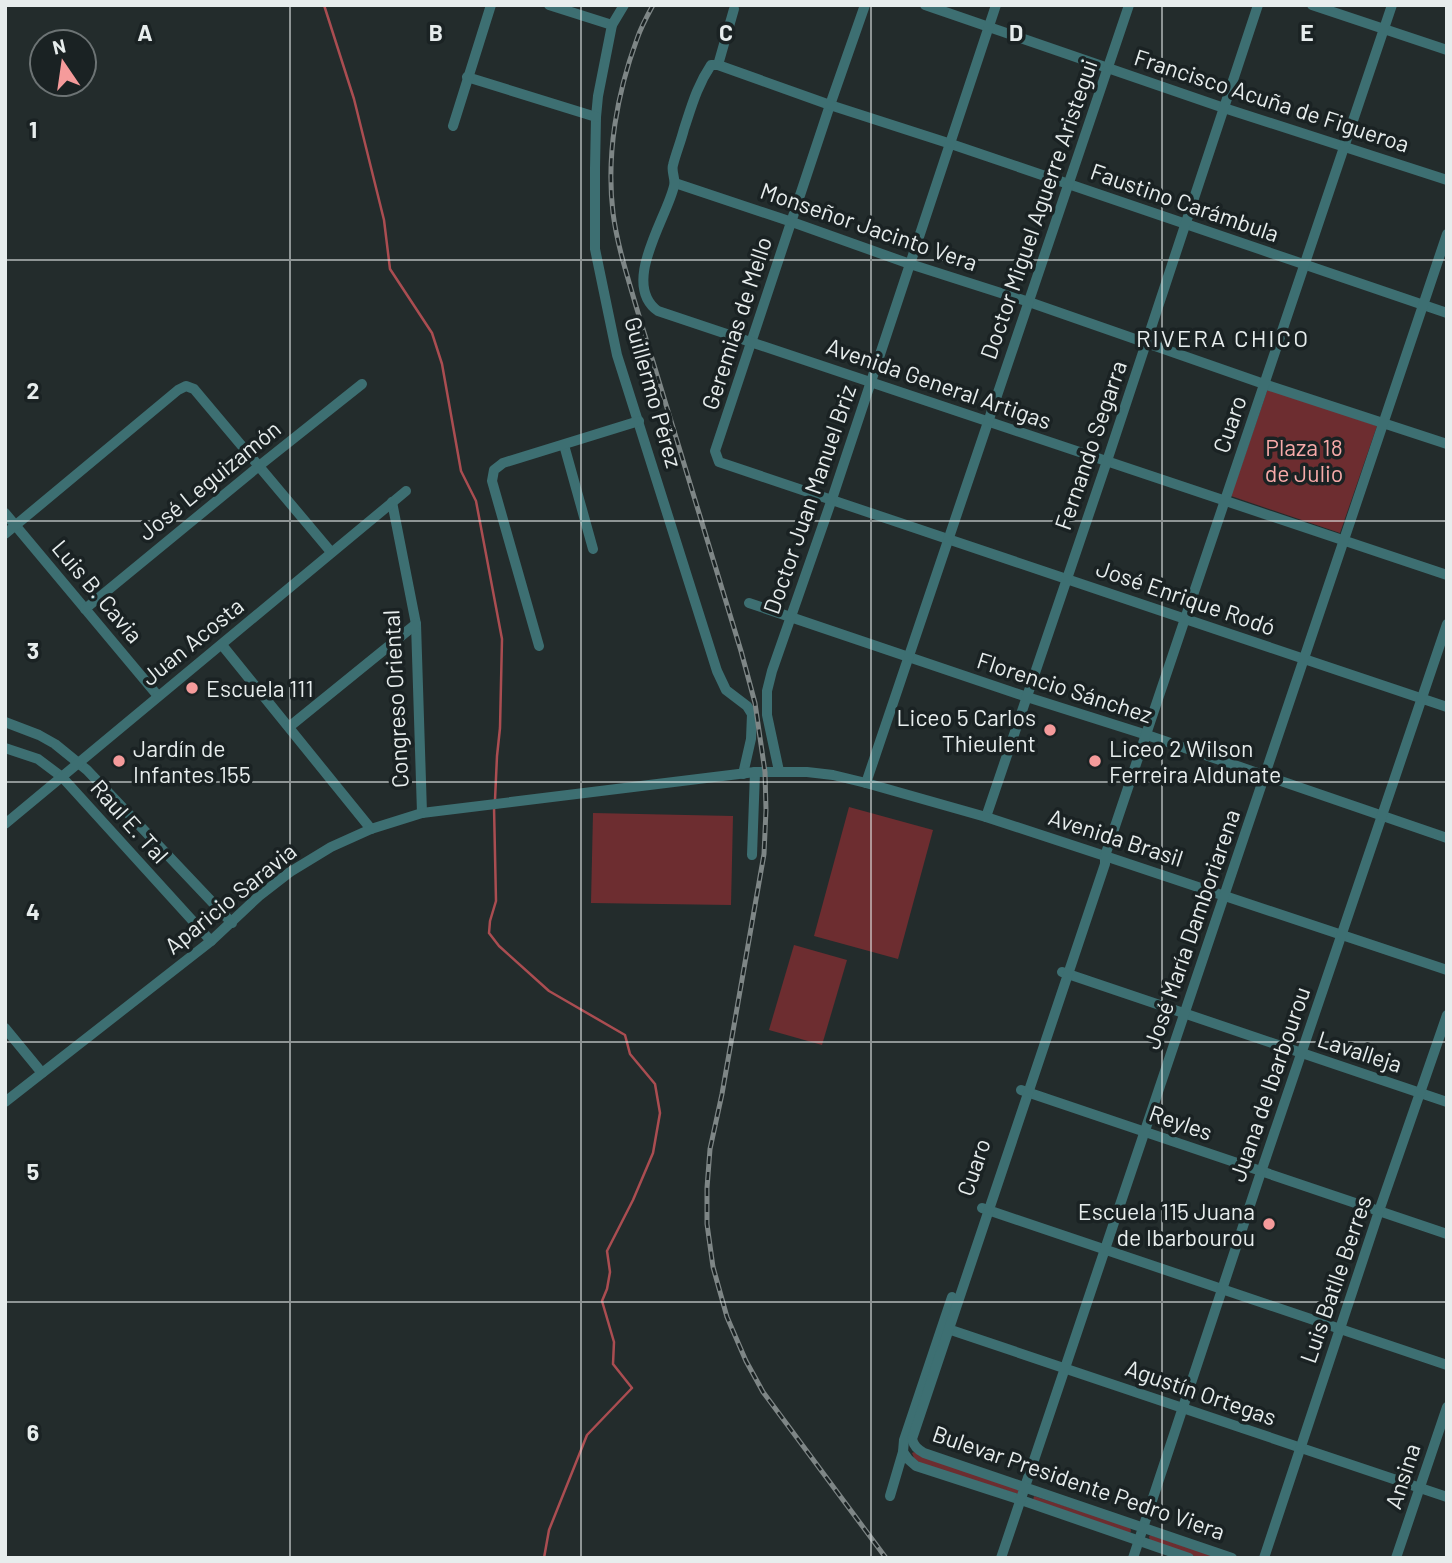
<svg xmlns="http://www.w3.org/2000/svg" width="1452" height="1563" font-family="Barlow,sans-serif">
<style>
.green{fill:#6d2d30}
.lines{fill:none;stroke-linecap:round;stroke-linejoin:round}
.stream{stroke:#aa4d51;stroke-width:2.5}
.minor{stroke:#3d6f72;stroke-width:10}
.rail-casing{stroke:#7e8686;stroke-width:5}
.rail{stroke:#1a2223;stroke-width:2.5;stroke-dasharray:8;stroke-linecap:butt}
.grid{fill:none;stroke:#e7eded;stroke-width:2;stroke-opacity:0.55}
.poi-dot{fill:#f59b9b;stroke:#1a2223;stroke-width:2.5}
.labels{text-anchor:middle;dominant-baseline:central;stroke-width:7;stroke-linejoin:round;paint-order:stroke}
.street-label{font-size:23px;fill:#e7eded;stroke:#1a2223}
.park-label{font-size:23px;fill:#f7aaa9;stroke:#1a2223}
.poi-label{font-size:23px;fill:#e7eded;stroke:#1a2223;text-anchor:start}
.neighbourhood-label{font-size:24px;letter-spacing:2px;fill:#e7eded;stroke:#1a2223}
.grid-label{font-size:23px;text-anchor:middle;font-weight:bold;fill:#e7eded;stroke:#1a2223;stroke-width:7;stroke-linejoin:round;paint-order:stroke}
</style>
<rect width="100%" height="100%" fill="#232c2c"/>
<!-- green -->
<g class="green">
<polygon points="1268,388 1377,426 1340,533 1231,496"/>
<polygon points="849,807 933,830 898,959 814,936"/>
<polygon points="593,813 733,816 731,905 591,903"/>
<polygon points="794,945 847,960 822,1045 769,1030"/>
<polygon points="914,1452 1018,1489 1018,1494 921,1464 914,1458 912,1453"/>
<polygon points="1034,1496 1130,1527 1131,1531 1130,1533 1033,1500"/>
<polygon points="1150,1535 1220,1558 1200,1558 1150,1541 1149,1537"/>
</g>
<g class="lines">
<!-- stream -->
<g class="stream">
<polyline points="324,5 354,99 384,220 390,269 432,333 442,364 461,471 476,501 502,639 500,728 497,756 495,800"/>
<polyline points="494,807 496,901 490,921 489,933 499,946 549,991 625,1035 630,1054 655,1084 660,1113 653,1153 633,1200 607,1251 610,1272 607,1289 602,1301 614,1342 613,1364 632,1388 587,1435 549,1530 544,1558"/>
</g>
<!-- minor -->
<g class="minor">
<polyline points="549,5 612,25"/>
<polyline points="624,5 612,25 598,96 596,117 595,168 595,249 617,355 717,671 726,690 747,706 752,714 751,739 743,774"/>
<polyline points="865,5 830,105 715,451 719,462 1447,707"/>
<polyline points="925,5 1224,108 1447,180"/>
<polyline points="1312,5 1447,50"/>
<polyline points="718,65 734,9"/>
<polyline points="467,77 596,117"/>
<polyline points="453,126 491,5"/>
<polyline points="675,183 792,222 910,264 1029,302 1264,384 1447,444"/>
<path d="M1447,313L951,144L830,105L718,65H711C697,86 692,105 684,129C681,141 676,153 673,165C671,172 676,179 674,186C667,218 620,284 658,311L1447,575"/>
<polyline points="564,445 593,549"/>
<polyline points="392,502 416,624 422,813"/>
<polyline points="5,513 158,696"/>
<polyline points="5,534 178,390 186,386 194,389 331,552"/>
<polyline points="749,603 1027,697 1147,735 1447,838"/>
<polyline points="85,609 259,466 362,384"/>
<polyline points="222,645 371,829"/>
<polyline points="539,646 492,481 494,470 503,463 639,421"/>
<polyline points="5,722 39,735 55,744 87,770 232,923"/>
<polyline points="289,727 416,624"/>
<polyline points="5,748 38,759 62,777 211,941"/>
<polyline points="779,771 767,715 767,691 772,671 832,499 996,5"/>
<polyline points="866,783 1129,5"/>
<polyline points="986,817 1107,461 1258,5"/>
<polyline points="5,824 406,491"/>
<polyline points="752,855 755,772"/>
<polyline points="1062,972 1447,1102"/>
<polyline points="5,1028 42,1073"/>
<polyline points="1021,1090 1447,1234"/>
<polyline points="5,1102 211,941 259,896 290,872 331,847 371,829 422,813 755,772 807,772 833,775 866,783 986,817 1105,856 1447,970"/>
<polyline points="982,1208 1447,1365"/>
<polyline points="945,1328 1447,1497"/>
<polyline points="903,1452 908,1459 916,1466 1021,1500 1189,1558"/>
<polyline points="890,1496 903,1452 904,1440 952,1297"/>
<polyline points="1001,1558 1447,234"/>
<polyline points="1133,1558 1261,1172 1447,624"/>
<path d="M1232,1558L924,1453C917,1449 914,1446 912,1439L1105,864V856L1392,5"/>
<polyline points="1264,1558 1379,1211 1447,1015"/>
<polyline points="1396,1558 1447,1407"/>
</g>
<!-- rail casing -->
<g class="rail-casing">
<path id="rail" d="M653,5C647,16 641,27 637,39C617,93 606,155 613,213C617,244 627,275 636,306L741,651L755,703L765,772L766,810L764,854L722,1094L710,1149L707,1188V1224L713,1267L727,1317L746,1361L763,1392L886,1558"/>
</g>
<!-- rail -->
<use href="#rail" class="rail"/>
</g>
<!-- grid -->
<path class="grid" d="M290,5V1558M581,5V1558M871,5V1558M1162,5V1558M5,260H1447M5,521H1447M5,782H1447M5,1042H1447M5,1302H1447"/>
<!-- markers -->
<g class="poi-dot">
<circle cx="192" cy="688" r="7"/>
<circle cx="1050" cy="730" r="7"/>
<circle cx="119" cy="761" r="7"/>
<circle cx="1095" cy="761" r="7"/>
<circle cx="1269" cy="1224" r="7"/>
</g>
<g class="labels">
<!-- street labels -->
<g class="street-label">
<text transform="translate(1272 100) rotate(18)">Francisco Acuña de Figueroa</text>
<text transform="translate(1185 202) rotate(19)">Faustino Carámbula</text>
<text transform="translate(1038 209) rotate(-71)">Doctor Miguel Aguerre Aristegui</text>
<text transform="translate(869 226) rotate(19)">Monseñor Jacinto Vera</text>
<text transform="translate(736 323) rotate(-72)">Geremias de Mello</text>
<text transform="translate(939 383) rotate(19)">Avenida General Artigas</text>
<text transform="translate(654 392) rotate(74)">Guillermo Pérez</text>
<text transform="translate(1229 424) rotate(-71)">Cuaro</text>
<text transform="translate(1090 445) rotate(-71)">Fernando Segarra</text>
<text transform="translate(209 480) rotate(-39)">José Leguizamón</text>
<text transform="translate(809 499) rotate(-71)">Doctor Juan Manuel Briz</text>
<text transform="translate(98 591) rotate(50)">Luis B. Cavia</text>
<text transform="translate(1186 597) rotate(19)">José Enrique Rodó</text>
<text transform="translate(192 641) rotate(-39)">Juan Acosta</text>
<text transform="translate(1065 687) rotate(18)">Florencio Sánchez</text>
<text transform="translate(395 699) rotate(-93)">Congreso Oriental</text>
<text transform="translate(130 821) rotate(48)">Raul E. Tal</text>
<text transform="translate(1116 837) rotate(18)">Avenida Brasil</text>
<text transform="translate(230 898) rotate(-39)">Aparicio Saravia</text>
<text transform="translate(1191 929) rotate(-71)">José María Damboriarena</text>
<text transform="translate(1360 1051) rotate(18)">Lavalleja</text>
<text transform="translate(1269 1084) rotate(-71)">Juana de Ibarbourou</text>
<text transform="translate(1181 1122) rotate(19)">Reyles</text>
<text transform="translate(973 1167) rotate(-71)">Cuaro</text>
<text transform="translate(1335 1279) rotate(-71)">Luis Batlle Berres</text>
<text transform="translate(1201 1392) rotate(19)">Agustín Ortegas</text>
<text transform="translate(1402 1476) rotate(-72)">Ansina</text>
<text transform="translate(1079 1482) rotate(19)">Bulevar Presidente Pedro Viera</text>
</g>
<!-- park labels -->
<g class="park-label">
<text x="1304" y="447">Plaza 18<tspan x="1304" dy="26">de Julio</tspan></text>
</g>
<!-- poi labels -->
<g class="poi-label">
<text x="206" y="688">Escuela 111</text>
<text x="1036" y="717" text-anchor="end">Liceo 5 Carlos<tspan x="1036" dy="26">Thieulent</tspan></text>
<text x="133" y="748">Jardín de<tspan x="133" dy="26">Infantes 155</tspan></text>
<text x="1109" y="748">Liceo 2 Wilson<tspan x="1109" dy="26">Ferreira Aldunate</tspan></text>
<text x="1255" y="1211" text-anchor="end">Escuela 115 Juana<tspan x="1255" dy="26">de Ibarbourou</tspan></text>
</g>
<!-- neighbourhood labels -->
<g class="neighbourhood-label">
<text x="1223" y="337">RIVERA CHICO</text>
</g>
</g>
<g class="grid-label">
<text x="145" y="41">A</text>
<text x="436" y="41">B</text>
<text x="726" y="41">C</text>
<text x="1016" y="41">D</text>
<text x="1307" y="41">E</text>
<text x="33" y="138">1</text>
<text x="33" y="399">2</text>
<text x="33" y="659">3</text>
<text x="33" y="920">4</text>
<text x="33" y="1180">5</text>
<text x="33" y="1441">6</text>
</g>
<!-- border -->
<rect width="1452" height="1563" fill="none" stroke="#e7eded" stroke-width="14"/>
<!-- north arrow -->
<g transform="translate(63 63) rotate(347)"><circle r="33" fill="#1a2223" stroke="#6c7374" stroke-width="2"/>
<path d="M0-5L12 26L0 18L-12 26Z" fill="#f59b9b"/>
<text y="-10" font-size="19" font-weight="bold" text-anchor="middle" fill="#e7eded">N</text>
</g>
</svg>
